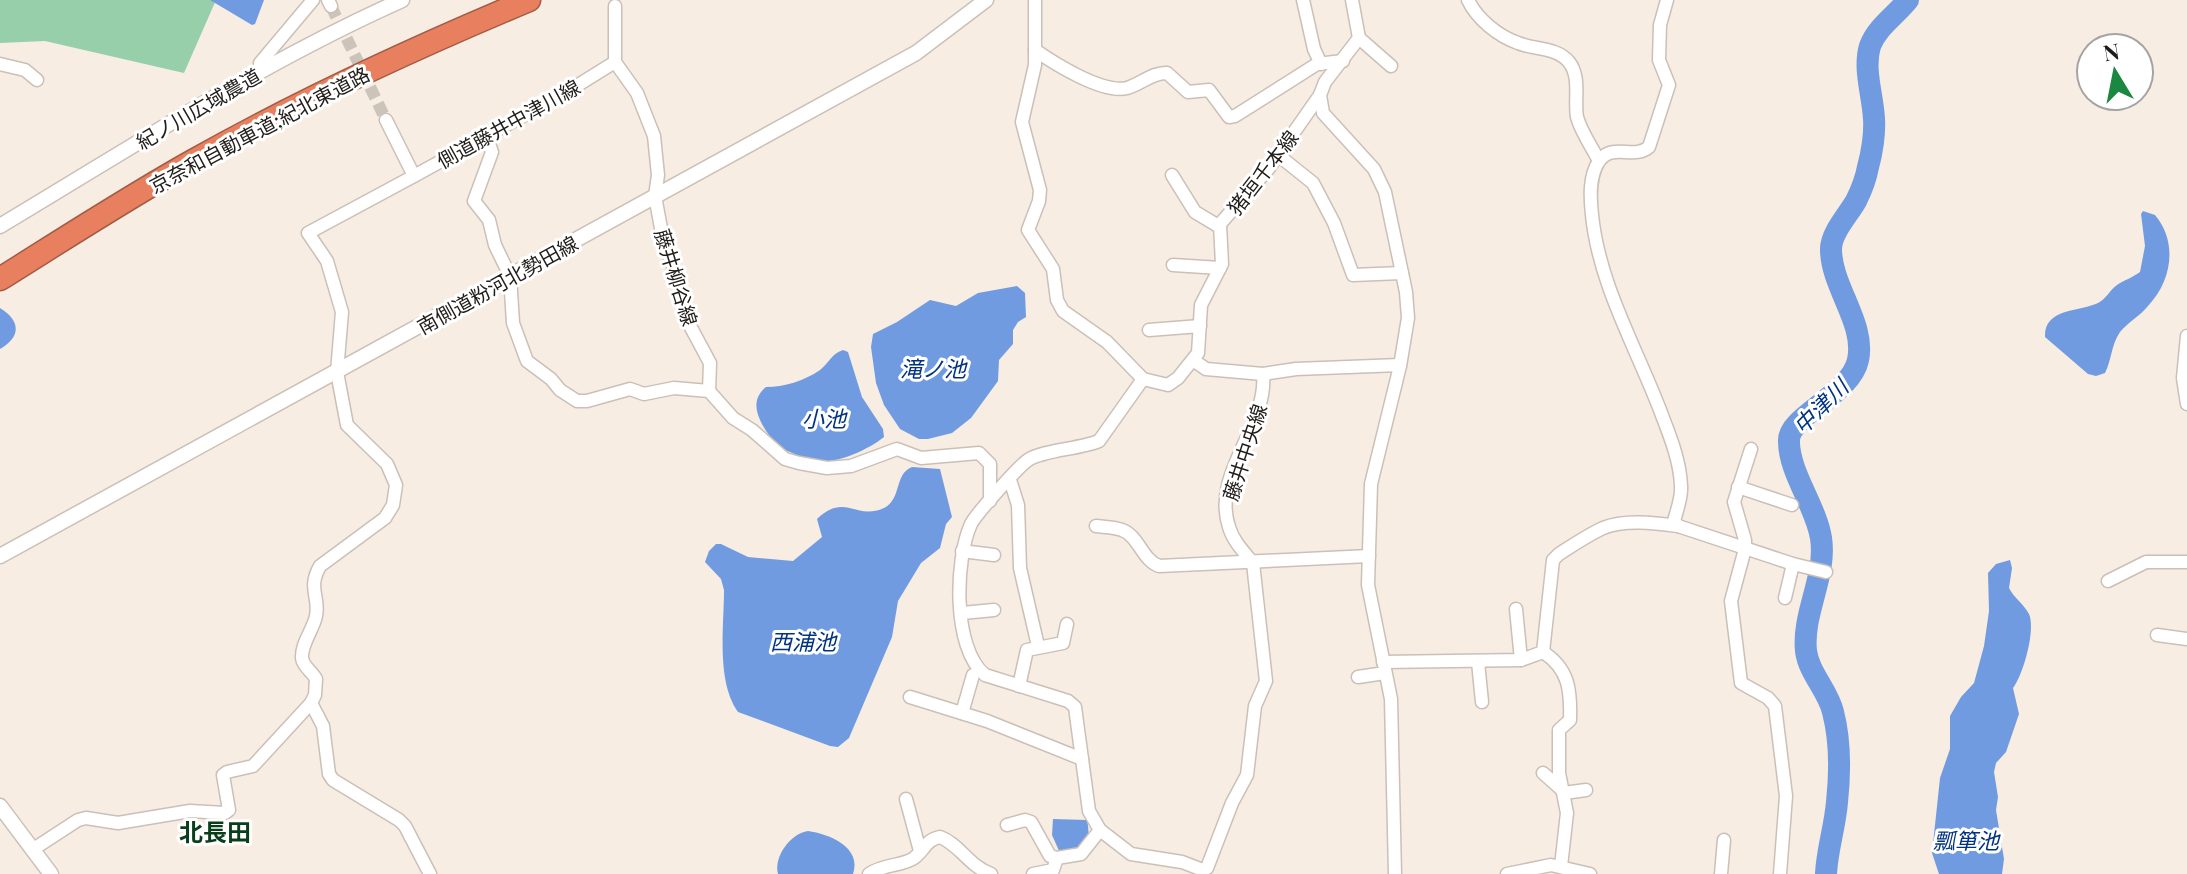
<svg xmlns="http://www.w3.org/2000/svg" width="2187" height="874" font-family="'Playfair Display','Noto Sans JP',serif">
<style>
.green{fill:#96cfaa}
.water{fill:#719be1}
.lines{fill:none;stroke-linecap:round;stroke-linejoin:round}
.river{stroke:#719be1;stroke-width:22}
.minor-tunnel{stroke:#ccc3bb;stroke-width:12;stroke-dasharray:12 6;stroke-linecap:butt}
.minor-casing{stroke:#cac0b7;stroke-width:15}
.tertiary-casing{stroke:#cac0b7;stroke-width:17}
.motorway-casing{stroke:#a25c46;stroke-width:25}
.minor{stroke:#fff;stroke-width:12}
.tertiary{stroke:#fff;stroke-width:14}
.motorway{stroke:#e87f5f;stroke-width:22}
.labels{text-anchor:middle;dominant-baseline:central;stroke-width:6;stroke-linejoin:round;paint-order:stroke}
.street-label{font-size:20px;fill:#201c19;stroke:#fff}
.water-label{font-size:22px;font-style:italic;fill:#003282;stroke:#fff}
.quarter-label{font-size:24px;font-weight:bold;fill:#0a3d1a;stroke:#fff}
</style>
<rect width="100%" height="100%" fill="#f7ede3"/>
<!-- green -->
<polygon class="green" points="0,0 216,0 184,73 45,41 0,43"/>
<!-- water -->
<g class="water">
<polygon points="210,0 264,0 255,24 252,25"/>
<path d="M2143,211L2155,215C2178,242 2172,281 2148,306C2140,316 2128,322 2120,332C2111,345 2112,359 2105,373L2096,376L2088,374L2045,337C2044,308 2079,312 2098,303C2106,299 2110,290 2117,285C2124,280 2132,278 2140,272L2145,246L2141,214Z"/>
<polygon points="1017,286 1025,293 1026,317 1018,322 1013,330 1013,344 999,360 998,381 971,418 952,433 928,439 919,439 900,429 884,405 876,383 871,347 873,334 897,322 930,300 956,306 978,293"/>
<path d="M0,308C21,321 21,337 0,349Z"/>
<path d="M843,350L848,352L862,397L883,429L884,437C868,450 838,463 817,462C804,461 793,451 780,449C767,433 743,405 766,387C784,387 804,381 820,370C829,363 831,354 843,350Z"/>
<path d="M912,467L940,469L952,517L946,524L940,548L921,563L898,601L892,637L849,738L838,747L830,746L738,712C716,681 724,627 724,590L721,579L705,562L709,551L716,544H721L748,557L793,561L822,537L817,519C845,492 856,521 884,508C902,499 894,474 912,467Z"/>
<path d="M2010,560L2012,568L2009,588C2014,598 2024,604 2029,614C2036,630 2023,675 2013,688L2019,714L2006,752L1996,763L1994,772L1998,797L1996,810L2004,859L2002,874H1939L1932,853L1940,778L1950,749V716L1961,697L1974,683L1984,646L1989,611L1988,573L1996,564Z"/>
<path d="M1053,819L1087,820C1092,844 1084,853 1060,853L1052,835Z"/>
<path d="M808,831C829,834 862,847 853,874H778C773,857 791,833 808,831Z"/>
</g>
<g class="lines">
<!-- river -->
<path class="river" d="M1826,874C1827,850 1835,827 1837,802C1840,774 1840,739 1833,712C1828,690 1809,674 1806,651C1802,613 1827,576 1821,538C1816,506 1788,471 1789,440C1789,416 1851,394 1858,360C1866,323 1831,287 1831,249C1831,233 1848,215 1856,201C1861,191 1866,178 1868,167C1872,153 1875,133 1874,119C1873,96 1863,69 1870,46C1877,27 1896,15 1908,0"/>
<!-- minor-tunnel -->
<polyline class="minor-tunnel" points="331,6 386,120"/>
<!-- minor casing -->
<g class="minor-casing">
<g id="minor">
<polyline points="328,0 331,6"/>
<polyline points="1035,0 1035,65 1022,122 1040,190 1039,201 1028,230 1053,269 1057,300 1063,311 1107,342 1143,379"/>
<polyline points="1303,0 1314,49 1321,64"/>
<polyline points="1352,0 1359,38 1325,82 1320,95 1323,113 1374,169 1385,192 1406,292 1408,318 1400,366 1371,484 1368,585 1391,699 1395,874"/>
<path d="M1468,0C1477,19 1498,36 1518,43C1535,50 1557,47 1569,62C1581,77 1574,100 1577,117C1581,132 1592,147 1599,161"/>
<path d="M1667,0L1660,25L1659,60L1669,85L1649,147C1634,160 1613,142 1599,161C1589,176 1590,197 1592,215C1599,284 1635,345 1660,410C1669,434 1680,459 1681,486C1682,497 1677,510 1674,521L1678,526"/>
<polyline points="615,6 615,62 637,93 654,136 658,175 655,196 663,239 675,272 688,322 710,363 709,391 733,418 752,430 785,459 799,463 827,468 851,466 897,449 921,458 979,453 990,464 990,501"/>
<polyline points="1359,38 1391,66"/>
<path d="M1035,50C1055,64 1103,94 1127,88C1141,84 1153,72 1167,73L1188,92L1209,90L1229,117L1235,116L1317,64L1343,61"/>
<polyline points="0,64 25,70 37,80"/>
<polyline points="260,71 260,63 313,0"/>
<polyline points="386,120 414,176 570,90 615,62"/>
<polyline points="486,136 492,152 474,201 489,220 495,245 510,276 513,323 527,361 551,379 560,390 577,401 587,401 630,389 644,394 674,388 709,391"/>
<polyline points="1278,155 1313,183 1334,223 1353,275 1402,273"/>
<polyline points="1172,175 1195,212 1220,227"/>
<path d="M414,176L308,233L327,261L342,312L337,372L347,425L387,464L396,485L393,505L385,518L320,566C307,589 320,596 316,616C313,630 301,644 302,658C303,667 312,671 316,679L315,695L311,703L323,726L329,774L333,780L399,820L405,826L430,874"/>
<polyline points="1173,265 1220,268"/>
<polyline points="1149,330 1200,326"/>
<polyline points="2187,336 2183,378 2187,404"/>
<path d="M1193,360L1206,369L1263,374C1268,427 1211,473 1229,527C1233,541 1244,552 1253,563L1266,681L1255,706L1247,775L1232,803L1207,868L1203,870"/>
<polyline points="1263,374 1296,369 1400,365"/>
<polyline points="1751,449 1734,502 1745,540 1745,549 1731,601 1741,683 1768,698 1775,706 1786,796 1780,874"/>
<polyline points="1010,480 1018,505 1020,568 1038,646"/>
<polyline points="1738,487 1792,505"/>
<path d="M1096,526C1104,527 1115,527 1122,530C1139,536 1142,560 1159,566L1369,556"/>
<polyline points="962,551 994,555"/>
<polyline points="2108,581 2146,562 2187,562"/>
<polyline points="1785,598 1793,564"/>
<polyline points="1516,609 1521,660"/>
<polyline points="962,613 994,610"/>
<polyline points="2157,635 2187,639"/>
<path d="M1543,652C1569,669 1571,690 1570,720L1559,730V773L1567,813L1561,866"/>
<path d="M1383,662L1521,660L1543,652L1553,560L1559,554C1573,545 1588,535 1603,528C1625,519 1655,523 1678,526L1793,564L1826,572"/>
<polyline points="1478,662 1482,702"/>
<polyline points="1358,677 1385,673"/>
<polyline points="1019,686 1027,650 1063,643 1067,624"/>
<polyline points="910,697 987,721 1082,759"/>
<polyline points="962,713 973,675"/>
<polyline points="1543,773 1561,789"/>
<polyline points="1564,793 1586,790"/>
<polyline points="906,799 920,851"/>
<polyline points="1007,825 1025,820 1031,822 1050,856 1057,858"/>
<polyline points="32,850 78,820 86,818 118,823 190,811 225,813 229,810 223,775 227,772 253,766 311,703"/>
<path d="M869,874C883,864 903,866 914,858C925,850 925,840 940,837C959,844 969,866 991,874"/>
<polyline points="1033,874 1053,870 1057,858 1081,854 1100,830"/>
<path d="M1203,874V870L1182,862L1131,854L1100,830L1089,811L1075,707L1068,701L985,675C952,648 955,559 971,524C976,514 1019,466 1028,460C1043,450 1080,449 1099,441L1143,379L1168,385L1178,378L1198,353L1201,305L1222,264L1220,224L1269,168L1320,95"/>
<polyline points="1507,874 1551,865 1590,874"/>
<polyline points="1721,874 1724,840"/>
</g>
</g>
<!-- tertiary casing -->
<g class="tertiary-casing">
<g id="tertiary">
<path d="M0,226C132,147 261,63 402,0"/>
<polyline points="0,556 916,53 986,0"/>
<polyline points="0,806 51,874"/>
</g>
</g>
<!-- motorway casing -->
<g class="motorway-casing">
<path id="motorway" d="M0,279C64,239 127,198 193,161C301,100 414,48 529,0"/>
</g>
<!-- minor -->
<use href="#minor" class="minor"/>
<!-- tertiary -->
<use href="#tertiary" class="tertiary"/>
<!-- motorway -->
<use href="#motorway" class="motorway"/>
</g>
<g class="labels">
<!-- street labels -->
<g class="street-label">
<text transform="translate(198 108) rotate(-30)">紀ノ川広域農道</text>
<text transform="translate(508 123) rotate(-29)">側道藤井中津川線</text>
<text transform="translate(259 129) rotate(-28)">京奈和自動車道;紀北東道路</text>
<text transform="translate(1262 172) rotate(-52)">猪垣千本線</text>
<text transform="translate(677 277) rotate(73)">藤井柳谷線</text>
<text transform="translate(497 284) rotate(-29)">南側道粉河北勢田線</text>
<text transform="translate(1244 452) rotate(-72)">藤井中央線</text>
</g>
<!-- water labels -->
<g class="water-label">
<text x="933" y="368">滝ノ池</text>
<text transform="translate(1820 406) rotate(-45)">中津川</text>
<text x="824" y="418">小池</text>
<text x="803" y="641">西浦池</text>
<text x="1966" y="840">瓢箪池</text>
</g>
<!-- quarter labels -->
<g class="quarter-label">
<text x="215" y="831">北長田</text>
</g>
</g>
<!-- north arrow -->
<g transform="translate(2115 72) rotate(350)"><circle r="38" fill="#ffffff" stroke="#a6a4a3" stroke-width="2"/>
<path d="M0-6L14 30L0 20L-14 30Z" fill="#1a8840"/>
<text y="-12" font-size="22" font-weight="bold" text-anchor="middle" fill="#201c19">N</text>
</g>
</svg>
